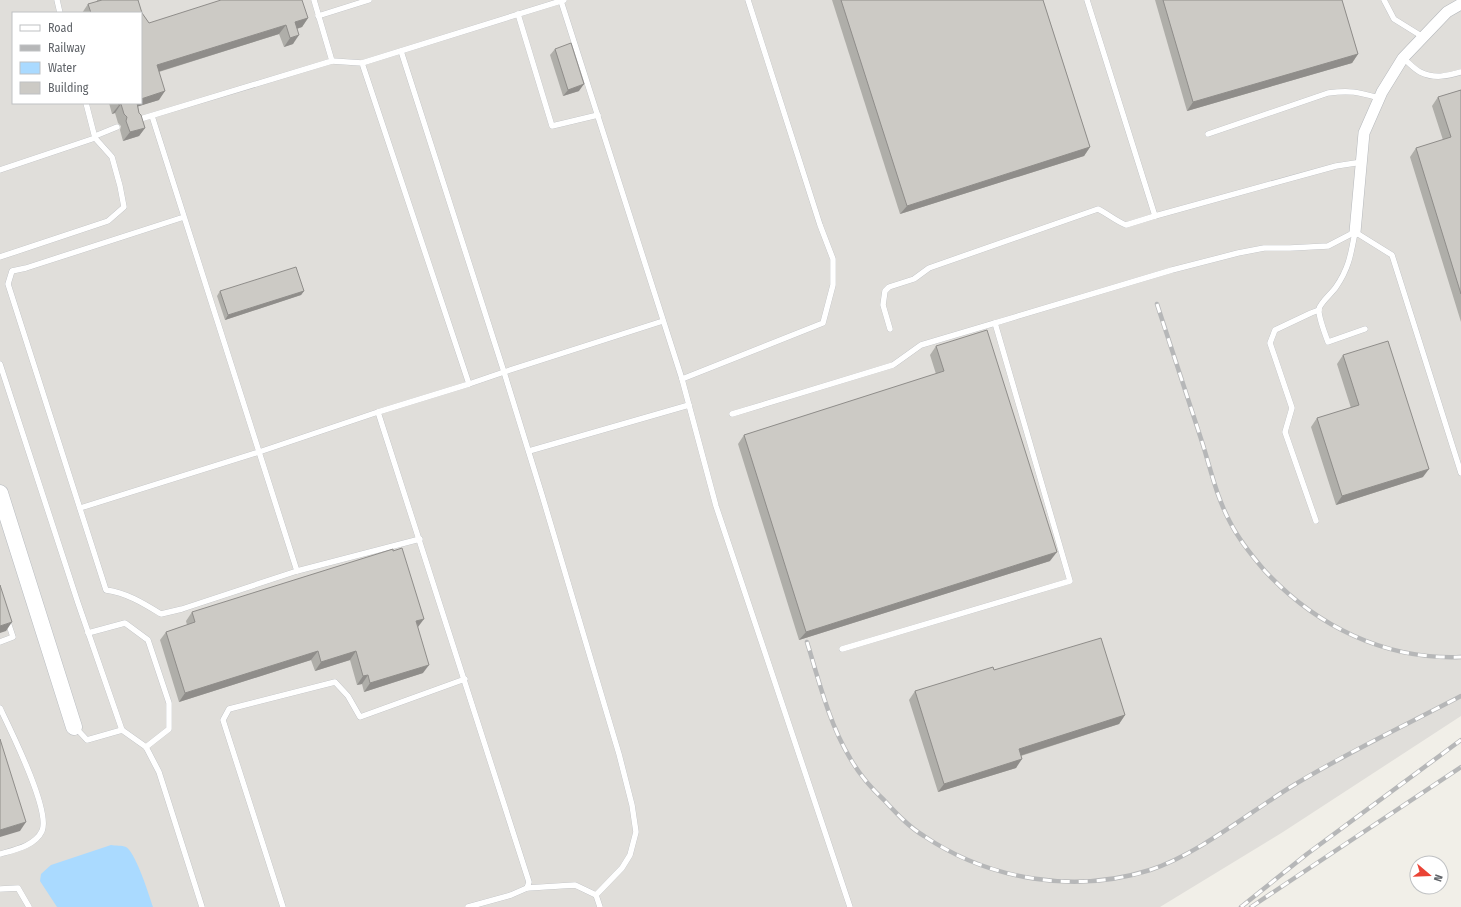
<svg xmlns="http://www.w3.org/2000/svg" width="1461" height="907" font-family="'Fira Sans Condensed',sans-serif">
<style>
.industrial{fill:#e0deda;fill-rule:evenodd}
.water{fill:#aadaff}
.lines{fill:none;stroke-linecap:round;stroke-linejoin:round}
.lane-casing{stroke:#b5b8bc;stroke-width:6}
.street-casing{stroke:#b5b8bc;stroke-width:12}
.secondary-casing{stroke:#b6babf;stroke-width:17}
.lane{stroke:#fff;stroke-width:5.5}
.street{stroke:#fff;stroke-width:11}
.secondary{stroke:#fff;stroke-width:16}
.rail-casing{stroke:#b6b7b8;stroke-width:4.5}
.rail{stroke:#fff;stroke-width:3;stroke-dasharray:9;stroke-linecap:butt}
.wall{fill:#afaea9}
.shaded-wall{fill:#8f8d8a}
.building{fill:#cccac5;stroke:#8f8d8a}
</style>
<rect width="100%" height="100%" fill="#f1efe8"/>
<!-- industrial -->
<path class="industrial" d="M0,0H1461V716L1283,832L1160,907H0ZM13,13H141V103H13Z"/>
<!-- water -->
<path class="water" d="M111,845C115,846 122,845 126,847C136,853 149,895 153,907H57L40,881L41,874L51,865Z"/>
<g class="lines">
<!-- lane casing -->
<g class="lane-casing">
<g id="lane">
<polyline points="57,0 60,13"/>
<polyline points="748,0 820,225 833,259 833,285 823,323 682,379 716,506 850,907"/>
<polyline points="1087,0 1155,216 1336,166 1362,162"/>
<polyline points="1384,0 1394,19 1423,37"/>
<polyline points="561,1 682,379"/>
<polyline points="518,14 552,126 598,115"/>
<polyline points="318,16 369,0"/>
<polyline points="401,51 504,372 663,321"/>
<path d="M1403,58C1408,62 1414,69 1420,72C1434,79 1448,76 1461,72"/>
<polyline points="332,61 362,63 469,384 378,412 529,882 527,888 511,895 468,907"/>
<polyline points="362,63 564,0"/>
<path d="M152,116L297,571L182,609L161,614C143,603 127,593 106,590L8,284L12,271L26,268L184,217"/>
<polyline points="137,120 332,61 314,0"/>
<path d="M1208,134L1328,93C1350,90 1358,92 1379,98"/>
<polyline points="95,136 117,127"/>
<polyline points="0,170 95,138 86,103"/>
<polyline points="1355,232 1392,255 1461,473"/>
<path d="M1355,232C1351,254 1349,268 1336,287C1332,293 1320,303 1319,309C1318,315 1325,334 1328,342L1365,329"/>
<polyline points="0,257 108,221 124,207 120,186 112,157 95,138"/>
<path d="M890,329L883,305L885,291L889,287L914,279L929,268L1098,209C1108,214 1116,221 1126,225L1155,216"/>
<polyline points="0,364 78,603 122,730"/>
<polyline points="469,384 504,372 542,495 619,754 632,805 636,832 630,855 622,868 596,895"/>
<polyline points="732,414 893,365 921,345 995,323"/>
<polyline points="529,451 689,405"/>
<polyline points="80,508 259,452 378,412"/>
<polyline points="1316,521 1285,432 1292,408 1270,343 1275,330 1311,313 1319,310"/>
<polyline points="297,571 420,539"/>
<polyline points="88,633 125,623 148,640 169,703 169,729 146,747"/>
<polyline points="0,642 13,637 7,619"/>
<polyline points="842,649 1070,581 995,323 1172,270 1238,253 1264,248 1290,248 1328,246 1355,232"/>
<path d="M0,708C10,729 51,811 42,831C35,846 14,850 0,854"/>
<polyline points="75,727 87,740 122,730 146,747 159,772 202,907"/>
<polyline points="527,888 575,885 596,895 600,907"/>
<polyline points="0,889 18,888 29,907"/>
<polyline points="283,907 223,720 229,709 335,682 348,696 360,717 465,679"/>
</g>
</g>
<!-- street casing -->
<g class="street-casing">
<polyline id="street" points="1355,232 1364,133 1382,92 1403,58 1447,12 1461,4"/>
</g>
<!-- secondary casing -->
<g class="secondary-casing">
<polyline id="secondary" points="0,493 74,727"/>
</g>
<!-- lane -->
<use href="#lane" class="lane"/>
<!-- street -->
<use href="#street" class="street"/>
<!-- secondary -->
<use href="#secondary" class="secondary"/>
<!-- rail casing -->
<g class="rail-casing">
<g id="rail">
<path d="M1157,304C1172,351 1188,398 1203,445C1211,471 1217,498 1230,522C1239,540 1252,556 1265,571C1316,626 1385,660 1461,657"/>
<path d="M807,642C819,681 829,723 850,758C859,774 871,788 884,800C896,813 909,827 924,836C989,880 1075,894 1150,870C1198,854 1246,815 1289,788C1344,754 1404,726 1461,696"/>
<polyline points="1241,907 1307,854 1461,740"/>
<polyline points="1251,907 1461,767"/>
</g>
</g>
<!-- rail -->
<use href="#rail" class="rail"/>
</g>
<!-- wall -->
<g class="wall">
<polygon points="97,0 138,0 142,13 149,23 308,18 302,27 297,29 293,44 284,47 279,34 159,72 159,100 138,106 139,113 145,128 139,136 123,141 120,130 121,126 118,123 115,113 112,114 109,103 141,103 141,13 82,13 88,4 97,2"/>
<polygon points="832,0 1043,0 1090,147 1084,156 900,214"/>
<polygon points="1155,0 1342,0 1358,54 1352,63 1187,111"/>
<polygon points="555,49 579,91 563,96 550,55"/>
<polygon points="1461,90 1461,322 1410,157 1416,148 1443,140 1432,106 1438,97"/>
<polygon points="220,291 304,291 301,295 225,320 217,296"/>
<polygon points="936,346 1050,561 799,640 738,444 744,435 936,374 930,355"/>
<polygon points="1343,355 1423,477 1336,505 1311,427 1317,418 1351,408 1337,364"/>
<polygon points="192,612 418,627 423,673 364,692 362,684 357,685 350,660 315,671 311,660 179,702 160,640 166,632 187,625 186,621"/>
<polygon points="994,670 1125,715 1119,724 1021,756 1016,768 938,792 909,700 915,691"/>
</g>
<!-- shaded-wall -->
<g class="shaded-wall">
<polygon points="308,18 302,27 289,31 295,22"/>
<polygon points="286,25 279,34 151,74 157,65"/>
<polygon points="299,35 293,44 284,47 290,38"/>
<polygon points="1358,54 1352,63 1187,111 1193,102"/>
<polygon points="584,84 579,91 563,96 568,90"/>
<polygon points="165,91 159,100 130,109 134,103 141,103 141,99"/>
<polygon points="121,104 115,113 112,114 119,105"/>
<polygon points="145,128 139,136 123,141 130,132"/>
<polygon points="1090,147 1084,156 900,214 907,206"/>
<polygon points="304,291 301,295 225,320 228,315"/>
<polygon points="1429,469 1423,477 1336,505 1342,496"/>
<polygon points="1057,552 1050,561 799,640 806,632"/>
<polygon points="424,619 418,627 416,621"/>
<polygon points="12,622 6,631 0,633 0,626"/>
<polygon points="318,651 311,660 179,702 185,693"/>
<polygon points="356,651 350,660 315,671 321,662"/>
<polygon points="429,665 423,673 364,692 370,683"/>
<polygon points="368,675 362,684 357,685 363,676"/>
<polygon points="1125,715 1119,724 1013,758 1019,749"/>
<polygon points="1022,759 1016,768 938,792 944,784"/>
<polygon points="26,822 20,831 0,837 0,830"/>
</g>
<!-- building -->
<g class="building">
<polygon points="102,0 138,0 142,13 149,23 221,0 302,0 308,18 295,22 299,35 290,38 286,25 157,65 165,91 141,99 141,13 91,13 88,4"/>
<polygon points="841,0 1043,0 1090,147 907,206"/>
<polygon points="1163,0 1342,0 1358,54 1193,102"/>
<polygon points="571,43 584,84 568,90 555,49"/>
<polygon points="1461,90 1461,294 1416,148 1451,137 1438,97"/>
<polygon points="118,103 137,103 139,113 141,115 145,128 130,132 126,121 127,117 124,114 121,104 119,105"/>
<polygon points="296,267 304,291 228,315 220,291"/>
<polygon points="987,330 1057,552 806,632 744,435 944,371 936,346"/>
<polygon points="1388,341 1429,469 1342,496 1317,418 1359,405 1343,355"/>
<polygon points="402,548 424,619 416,621 429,665 370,683 368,675 363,676 356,651 321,662 318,651 185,693 166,632 195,622 192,612 393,549 393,551"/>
<polygon points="0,585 12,622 0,626"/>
<polygon points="1101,638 1125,715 1019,749 1022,759 944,784 915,691 993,667 994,670"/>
<polygon points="0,739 26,822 0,830"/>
</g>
<!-- legend -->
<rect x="12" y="12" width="130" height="92" fill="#ffffff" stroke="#bfc1c3"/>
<rect x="20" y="25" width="20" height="6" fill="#ffffff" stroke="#bfc1c3"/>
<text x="48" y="32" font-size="12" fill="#5f6368">Road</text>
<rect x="20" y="45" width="20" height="6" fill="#b6b7b8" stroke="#bfc1c3"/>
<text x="48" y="52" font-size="12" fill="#5f6368">Railway</text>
<rect x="20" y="62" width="20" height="12" fill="#aadaff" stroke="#bfc1c3"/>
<text x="48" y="72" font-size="12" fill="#5f6368">Water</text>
<rect x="20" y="82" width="20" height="12" fill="#cccac5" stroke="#bfc1c3"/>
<text x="48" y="92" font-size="12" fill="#5f6368">Building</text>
<!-- north arrow -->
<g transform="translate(1429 875) rotate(109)"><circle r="19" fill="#ffffff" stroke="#bfc1c3"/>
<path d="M0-3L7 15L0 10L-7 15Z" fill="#ea4335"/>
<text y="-6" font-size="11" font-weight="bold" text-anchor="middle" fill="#5f6368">N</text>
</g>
</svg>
